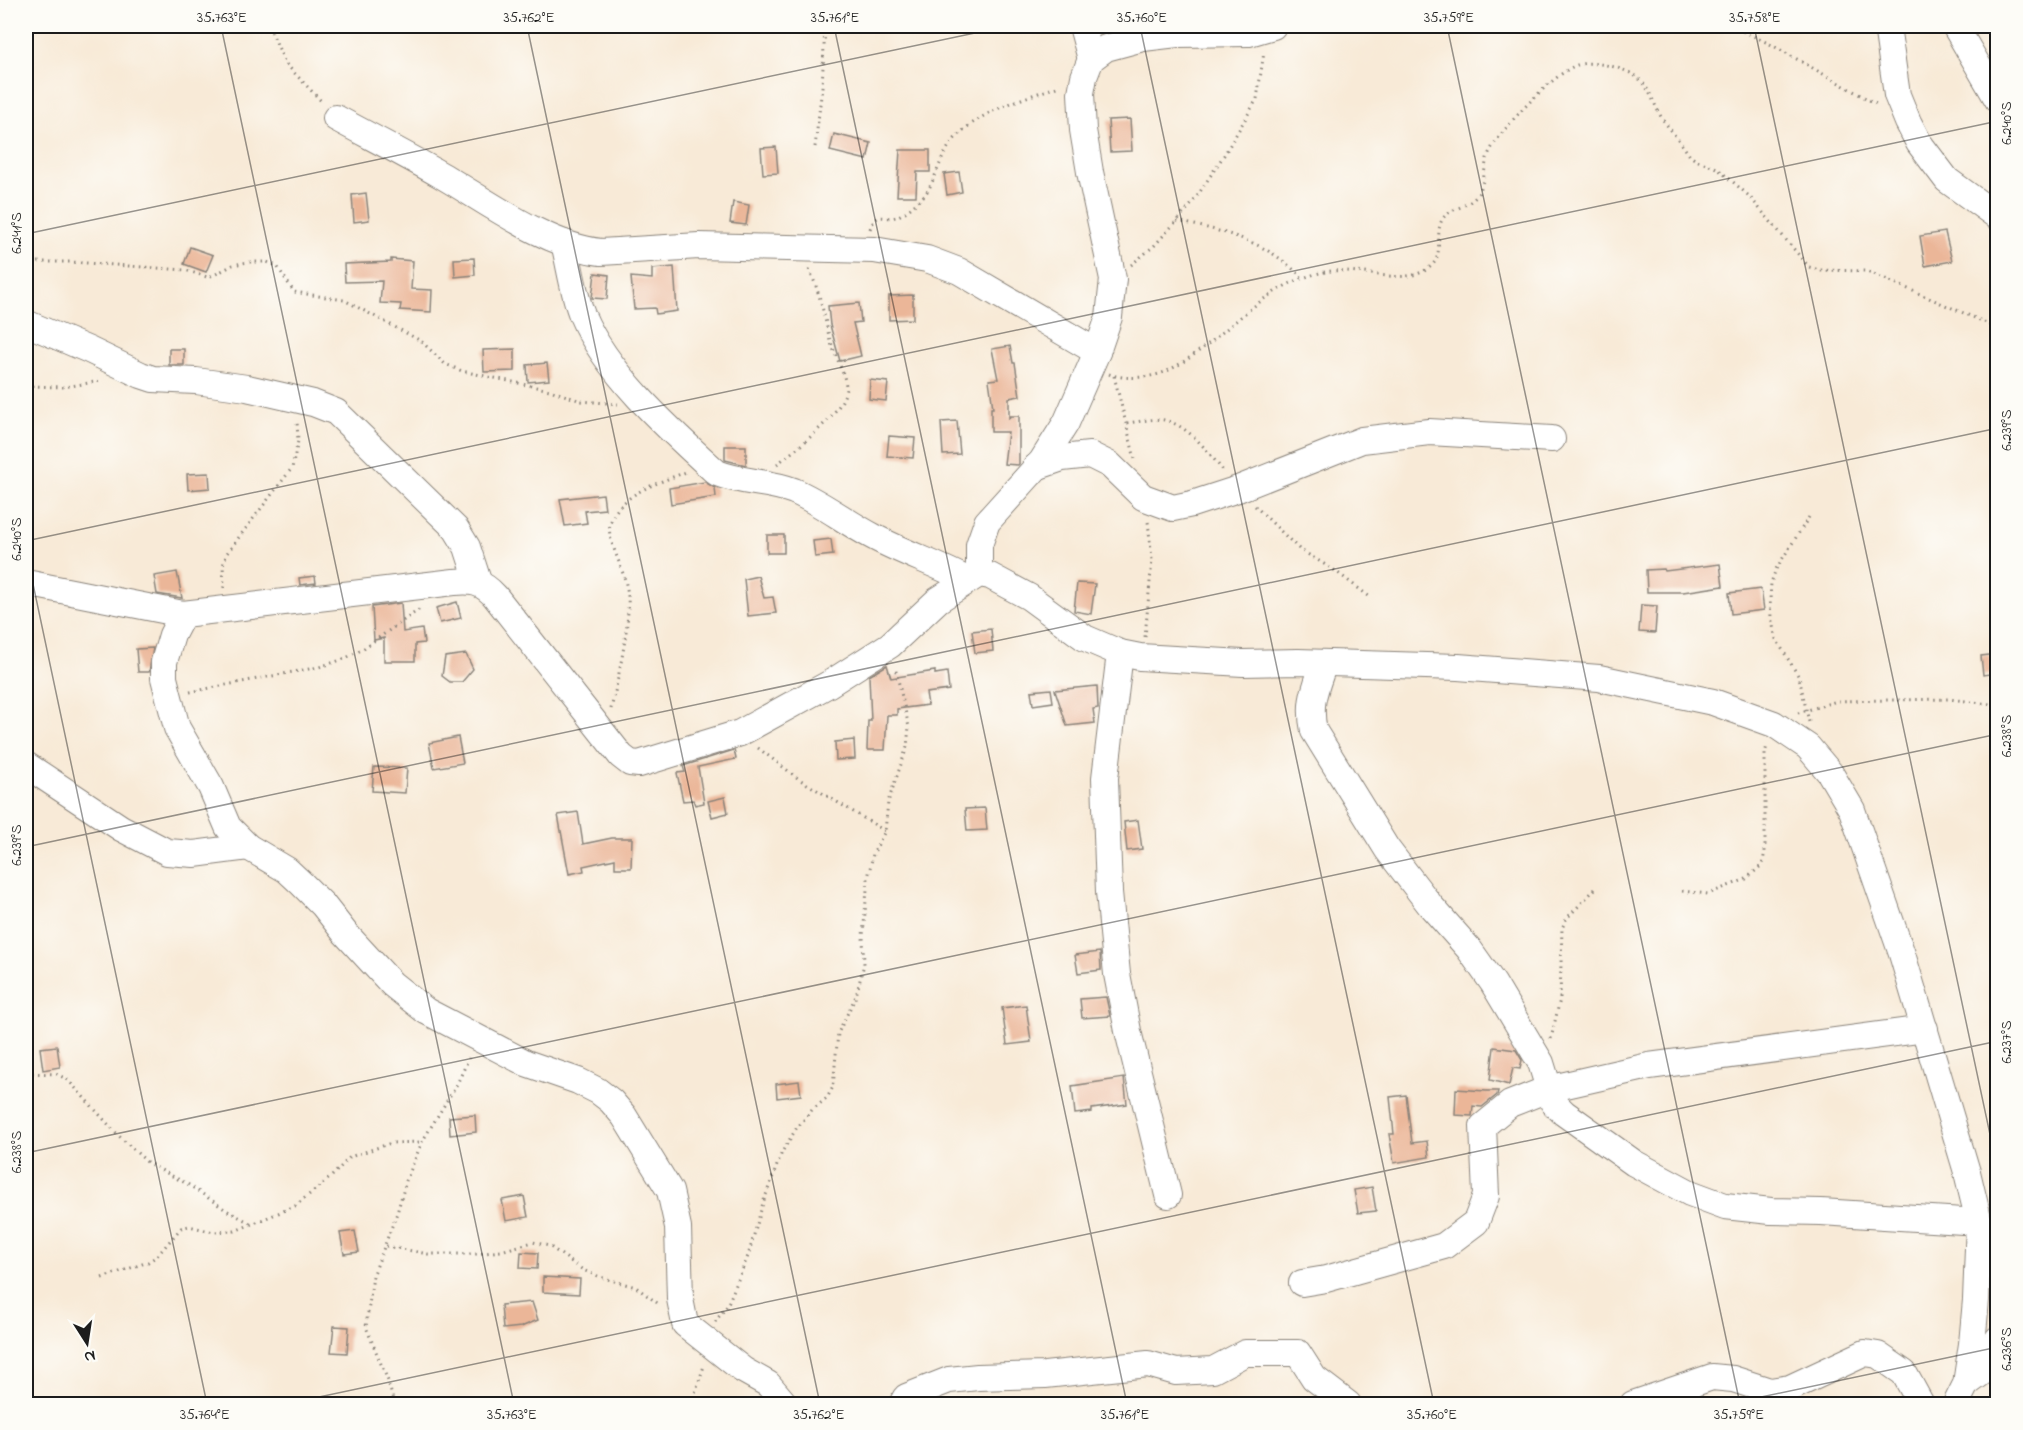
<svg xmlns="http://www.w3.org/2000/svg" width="2023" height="1430" font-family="'Indie Flower',sans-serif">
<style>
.building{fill:#ebb698}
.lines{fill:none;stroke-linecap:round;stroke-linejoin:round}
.minor-casing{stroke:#8a837a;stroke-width:28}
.path{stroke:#8a837a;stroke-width:3;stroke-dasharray:1.5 4.5;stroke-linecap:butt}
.minor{stroke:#fff;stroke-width:26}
.ticks{fill:none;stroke:#1c1c1c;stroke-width:1.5;stroke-opacity:0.45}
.neatline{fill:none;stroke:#1c1c1c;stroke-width:2}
.ticks-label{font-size:15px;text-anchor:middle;fill:#1c1c1c}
</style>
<rect width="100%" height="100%" fill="#fdfcf7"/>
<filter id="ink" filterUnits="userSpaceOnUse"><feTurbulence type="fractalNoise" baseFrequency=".0167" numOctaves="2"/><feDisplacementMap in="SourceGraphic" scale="12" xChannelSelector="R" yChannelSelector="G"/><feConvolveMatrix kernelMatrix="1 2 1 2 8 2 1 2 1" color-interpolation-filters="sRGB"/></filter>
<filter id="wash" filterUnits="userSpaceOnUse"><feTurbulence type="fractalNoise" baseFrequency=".008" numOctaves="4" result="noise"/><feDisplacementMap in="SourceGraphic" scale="24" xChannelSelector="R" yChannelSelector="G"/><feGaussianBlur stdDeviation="1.35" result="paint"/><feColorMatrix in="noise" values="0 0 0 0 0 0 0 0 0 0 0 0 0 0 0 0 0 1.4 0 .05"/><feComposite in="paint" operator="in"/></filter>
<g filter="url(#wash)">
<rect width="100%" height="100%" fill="#f8ead7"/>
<g id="blocks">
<!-- building -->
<g class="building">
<polygon points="1130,119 1132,151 1110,152 1108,120"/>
<polygon points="834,134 871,143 867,160 830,151"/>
<polygon points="776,147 778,173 763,174 761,148"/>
<polygon points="900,150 930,150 930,172 917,172 916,196 897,196"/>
<polygon points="959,172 962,192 947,195 944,174"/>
<polygon points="366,193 369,220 354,222 352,195"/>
<polygon points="733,202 749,205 746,225 730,223"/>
<polygon points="1945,232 1952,261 1925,266 1920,236"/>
<polygon points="190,247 213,255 206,272 184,264"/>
<polygon points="474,258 475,275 455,277 454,259"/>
<polygon points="391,259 413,261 411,289 432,290 431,312 400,310 401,304 380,303 382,281 345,282 344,264 391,262"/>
<polygon points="674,267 677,311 656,314 655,308 634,309 631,277 652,279 652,269"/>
<polygon points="595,273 609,275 607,299 592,298"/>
<polygon points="913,295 913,319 889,320 889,296"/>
<polygon points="859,303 861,322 853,323 861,356 840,361 830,325 828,306"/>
<polygon points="1010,346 1013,363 1015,363 1020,396 1009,398 1009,419 1010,416 1019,416 1019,464 1018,465 1004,464 1008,432 991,432 991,408 993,408 989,380 998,379 992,349"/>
<rect x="169" y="349" width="15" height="16"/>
<polygon points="515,349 515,371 484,372 483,350"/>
<polygon points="547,363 549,380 528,382 527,365"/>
<polygon points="870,380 888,382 886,401 869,399"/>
<polygon points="957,421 960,454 943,455 941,422"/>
<polygon points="889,436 915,438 913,458 887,456"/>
<polygon points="725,446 746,446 746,465 725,460"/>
<polygon points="209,473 210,488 188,490 187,474"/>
<polygon points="705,482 715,488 716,497 671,504 669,488"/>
<polygon points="603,494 605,509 585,511 587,523 565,526 560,499"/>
<rect x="767" y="535" width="17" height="18"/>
<polygon points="831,539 833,555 815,557 813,541"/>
<polygon points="1720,564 1723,586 1683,592 1647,592 1646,570 1664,569 1665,571"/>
<polygon points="177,572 182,598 157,594 154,576"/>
<polygon points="315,576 316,583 300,585 299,578"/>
<polygon points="758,576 764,598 773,597 776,613 748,616 744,579"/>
<polygon points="1077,583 1095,584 1091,614 1074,611"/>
<polygon points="1761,589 1764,610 1731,614 1729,593"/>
<polygon points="457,602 461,618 440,623 436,608"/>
<polygon points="401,603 403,632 422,629 424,643 415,644 415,661 384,661 384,638 374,640 372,607"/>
<polygon points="1641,605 1657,606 1655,633 1639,632"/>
<polygon points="991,629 993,651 975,653 972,631"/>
<polygon points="153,648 149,672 138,672 136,649"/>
<polygon points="466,654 473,669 462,682 450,682 442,676 445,657"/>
<polygon points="1998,654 1998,673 1983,675 1981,656"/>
<polygon points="887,665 891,678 935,671 935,674 947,672 949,690 926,693 928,705 897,709 897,715 887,715 885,750 867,750 868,721 871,721 869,676"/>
<polygon points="1097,686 1098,708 1093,709 1095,723 1067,726 1055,690"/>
<polygon points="1051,689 1053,702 1033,705 1031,691"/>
<polygon points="458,737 463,763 434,768 429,743"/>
<polygon points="854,740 855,759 836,760 835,742"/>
<polygon points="734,750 736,759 698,767 704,803 695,805 693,800 683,801 677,773 685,772 683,766"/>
<polygon points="374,767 407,768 405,793 372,791"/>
<polygon points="725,797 728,813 712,817 708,801"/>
<polygon points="985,808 987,830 967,831 965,809"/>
<polygon points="578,812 583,844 612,838 632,838 631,868 615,868 615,859 583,866 584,871 569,874 558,815"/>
<polygon points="1138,820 1142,849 1127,851 1124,822"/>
<polygon points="1100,952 1101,970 1078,973 1075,955"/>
<polygon points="1106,997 1110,1016 1082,1018 1080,999"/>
<polygon points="1026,1005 1031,1042 1007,1045 1002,1008"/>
<polygon points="57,1046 60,1067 43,1070 40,1048"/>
<polygon points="1494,1047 1516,1050 1522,1060 1520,1069 1513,1068 1509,1085 1490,1080"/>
<polygon points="1124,1078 1127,1104 1092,1109 1092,1112 1075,1114 1072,1086"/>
<polygon points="799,1081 801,1095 777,1098 776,1084"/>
<polygon points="1456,1089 1486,1091 1498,1091 1497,1095 1482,1107 1473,1106 1472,1116 1455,1115"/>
<polygon points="1406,1095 1412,1143 1427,1141 1429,1157 1394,1163 1389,1134 1394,1134 1390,1097"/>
<polygon points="475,1115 476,1132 450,1135 449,1117"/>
<polygon points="1372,1187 1376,1211 1358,1213 1354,1190"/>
<polygon points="524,1196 528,1217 506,1221 502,1200"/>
<polygon points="355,1231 359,1252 344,1254 340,1233"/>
<polygon points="521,1252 538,1253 537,1269 520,1268"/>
<polygon points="543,1277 580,1279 579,1294 543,1292"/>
<polygon points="532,1302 538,1320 521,1327 503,1329 501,1305"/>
<polygon points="334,1326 349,1327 347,1353 331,1352"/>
</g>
</g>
</g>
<g filter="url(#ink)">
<use href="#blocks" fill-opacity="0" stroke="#8a837a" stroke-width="1.5"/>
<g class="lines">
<!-- minor casing -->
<g class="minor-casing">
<g id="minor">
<polyline points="1082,26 1091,59"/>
<polyline points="1887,26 1897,95 1908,122 1919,143 1947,180 1998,217"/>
<polyline points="1955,26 1998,100"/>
<path d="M336,118C371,137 407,155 441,175C488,202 546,246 601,252L699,246L874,250L927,259L959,271L1097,352"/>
<path d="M564,243C570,266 573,293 582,315C606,373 671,431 717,473C741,483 769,481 794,491C822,503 847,523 874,537C904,553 937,564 967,580"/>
<polyline points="26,323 89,350 141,375 153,379 196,381 247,388 313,403 336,412 456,529 467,547 478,581"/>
<polyline points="1036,467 1062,458 1090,455 1110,465 1143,497 1173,508 1192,504 1238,489 1362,440 1429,432 1552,439"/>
<polyline points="979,574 979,545 987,522 1042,461 1066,423 1097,352 1109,317 1113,279 1090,172 1083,130 1081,93 1084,77 1091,59 1106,48 1143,38 1177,34 1249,33 1273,26"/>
<path d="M26,583L183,614L454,582C473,580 482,582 495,596L621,756L630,763L639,764L740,733L829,684L890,645L938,600L979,574L990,576L1029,597L1085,638L1120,653L1140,657L1243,663L1298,662L1458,667L1599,678L1713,702L1774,724L1808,747L1830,773L1852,810L1870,862L1902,954L1967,1172L1979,1222L1976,1300L1972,1344L1966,1384L1956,1404"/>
<polyline points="183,614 172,635 164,662 164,678 177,728 211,787 228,827 248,847 287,870 302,884 323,905 345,933 392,984 426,1011 526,1063 578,1081 598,1091 611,1101 624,1116 670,1191 678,1227 680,1299 685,1324 743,1370 768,1384 785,1404"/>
<polyline points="1120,653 1105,778 1109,892 1117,974 1128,1031 1168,1195"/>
<path d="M1324,663C1315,690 1308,702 1314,731L1387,849L1430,905L1469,949L1493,983L1541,1063L1553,1102L1564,1113L1634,1163L1690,1193L1725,1206L1771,1211L1821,1212L1979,1222"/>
<polyline points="26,765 121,828 167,852 194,854 248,847"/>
<polyline points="1302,1283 1326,1279 1444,1246 1476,1222 1486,1196 1483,1126 1510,1104 1548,1089 1649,1066 1925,1029"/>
<polyline points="1969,1382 1980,1374 1998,1339"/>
<polyline points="902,1404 906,1397 949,1380 978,1377 1045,1375 1148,1364 1176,1372 1213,1370 1245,1353 1298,1353 1314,1378 1348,1404"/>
<polyline points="1633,1404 1712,1377 1733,1379 1770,1391 1790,1388 1865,1353 1878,1355 1904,1373 1921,1404"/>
</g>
</g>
<!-- path -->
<g class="path">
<polyline points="269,26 285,63 323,103"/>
<polyline points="1732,26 1772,45 1878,105"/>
<polyline points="815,147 822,87 825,26"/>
<path d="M1177,221C1208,228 1242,235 1270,252C1282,259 1293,269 1303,278"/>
<path d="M870,229C877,211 882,220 896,217C901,215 907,211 912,207C917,202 924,197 928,190C937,175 941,155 953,141C976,112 1026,97 1060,86"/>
<polyline points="26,262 72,262 185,270 207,277 214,275 233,265 248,262 267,262 277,266 294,292 344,300 421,341 445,364 462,371 550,390 581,401 618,404"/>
<polyline points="1131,265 1154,246 1192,204 1224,155 1257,99 1264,52"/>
<path d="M1109,374C1125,380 1152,378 1167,371C1212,349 1244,306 1289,284C1306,276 1327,269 1346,271C1372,272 1408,285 1430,267C1445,255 1434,235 1442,220C1448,208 1469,208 1478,194C1486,181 1483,164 1490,151C1501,129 1554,73 1577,65C1592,60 1625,67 1638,78C1651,89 1654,106 1663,120C1672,132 1682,144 1690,156L1696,160L1717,168L1749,196L1809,267L1819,270L1867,271L1998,328"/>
<polyline points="1114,376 1135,459"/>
<polyline points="26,386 64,387 101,381"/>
<path d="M1127,423C1139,422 1152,418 1164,420C1190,426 1209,453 1224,472"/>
<path d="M777,464C795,450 846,412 846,387C846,377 834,352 830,340C824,316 820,292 809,269"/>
<polyline points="1255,506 1299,549 1334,570 1370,597"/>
<polyline points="1809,517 1776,569 1771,583 1770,600 1771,617 1776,639 1799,677 1809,722"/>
<polyline points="224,588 223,565 227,553 292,468 298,441 297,420"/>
<polyline points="1145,637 1152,560 1148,521"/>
<polyline points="190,692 319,667 344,659 361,650 420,609"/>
<path d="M611,709C618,680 630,625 628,596C626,577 618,561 612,543C610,537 608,528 611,521C621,493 661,482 686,472"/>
<polyline points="1798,713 1837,701 1949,699 1998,705"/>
<polyline points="758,748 799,779 885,831"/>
<polyline points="1682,891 1708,894 1746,879 1762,865 1765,852 1765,753 1767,746"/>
<polyline points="1551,1039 1560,999 1562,928 1567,918 1597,887"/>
<polyline points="26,1073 57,1074 68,1080 119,1136 148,1163 189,1185 226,1210 252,1224"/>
<polyline points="386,1246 428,1254 476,1254 501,1251 533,1242 549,1246 583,1270 600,1277 636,1287 660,1305"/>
<polyline points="102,1278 148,1262 157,1256 181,1228 189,1226 214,1232 235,1231 295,1206 331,1177 350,1157 391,1143 422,1142"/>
<polyline points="715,1322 727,1306 748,1256 763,1203 782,1152 796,1129 812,1110 827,1098 833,1087 838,1033 856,996 864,964 863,936 868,878 873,854 885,831 888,802 907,747 909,727 895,667"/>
<polyline points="394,1404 388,1381 366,1327 373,1276 397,1213 406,1181 422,1142 457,1084 469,1058"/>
<polyline points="694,1404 694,1396 704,1366"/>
</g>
<!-- minor -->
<use href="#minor" class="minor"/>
</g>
</g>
<!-- ticks -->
<path class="ticks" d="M221,26L514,1404M527,26L820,1404M834,26L1127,1404M1140,26L1434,1404M1447,26L1740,1404M1754,26L1998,1172M26,234L1008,26M26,541L1998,121M26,551L207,1404M26,847L1998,428M26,1153L1998,734M286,1404L1998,1041M1728,1404L1998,1347"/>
<!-- margin -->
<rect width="2023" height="1430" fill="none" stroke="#fdfcf7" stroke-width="66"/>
<!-- north arrow -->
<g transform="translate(87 1343) rotate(168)" stroke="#fdfcf7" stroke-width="4.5" paint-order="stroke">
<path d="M0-4.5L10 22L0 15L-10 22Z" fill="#1c1c1c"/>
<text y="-9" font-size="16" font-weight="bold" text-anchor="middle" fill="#1c1c1c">N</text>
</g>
<rect x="33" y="33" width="1957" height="1364" class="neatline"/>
<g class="ticks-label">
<text x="222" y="22">35.763°E</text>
<text x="529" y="22">35.762°E</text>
<text x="835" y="22">35.761°E</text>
<text x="1142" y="22">35.760°E</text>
<text x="1449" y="22">35.759°E</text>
<text x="1755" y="22">35.758°E</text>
<text transform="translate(2006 123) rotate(-90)" y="5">6.240°S</text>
<text transform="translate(16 233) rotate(-90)" y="5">6.241°S</text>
<text transform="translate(2006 430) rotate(-90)" y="5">6.239°S</text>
<text transform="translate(16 539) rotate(-90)" y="5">6.240°S</text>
<text transform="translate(2006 736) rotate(-90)" y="5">6.238°S</text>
<text transform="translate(16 845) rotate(-90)" y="5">6.239°S</text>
<text transform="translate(2006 1042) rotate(-90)" y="5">6.237°S</text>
<text transform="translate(16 1152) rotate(-90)" y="5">6.238°S</text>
<text transform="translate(2006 1349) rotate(-90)" y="5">6.236°S</text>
<text x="205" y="1419">35.764°E</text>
<text x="512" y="1419">35.763°E</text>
<text x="819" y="1419">35.762°E</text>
<text x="1125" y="1419">35.761°E</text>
<text x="1432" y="1419">35.760°E</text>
<text x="1739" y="1419">35.759°E</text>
</g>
</svg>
